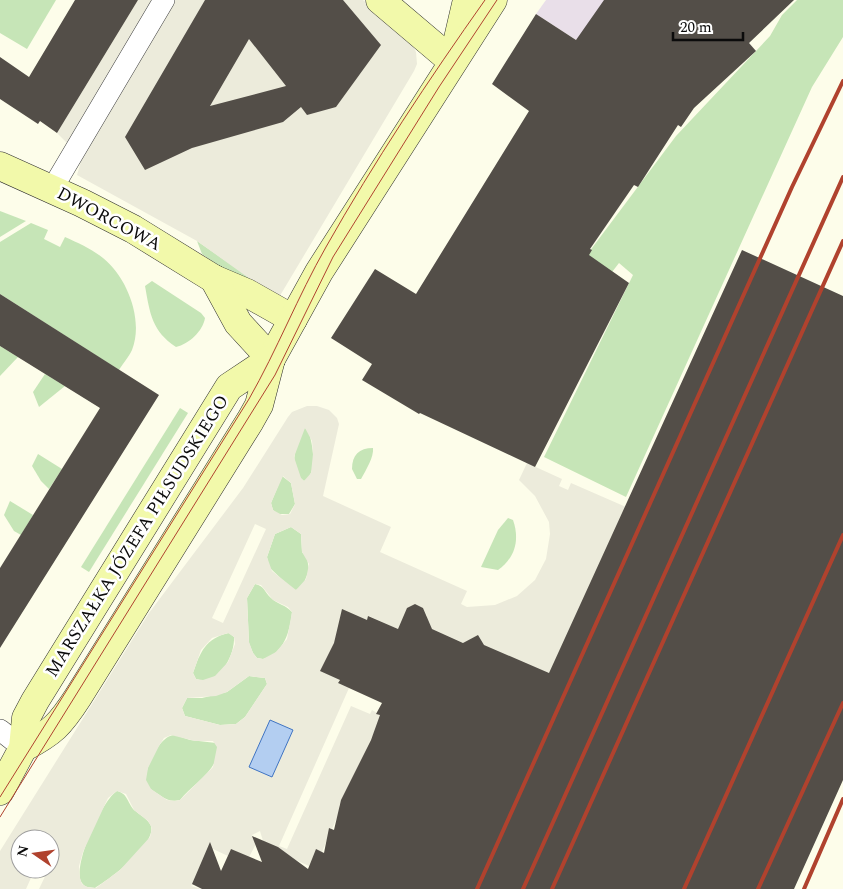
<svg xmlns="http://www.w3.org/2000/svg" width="843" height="889" font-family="Spectral,serif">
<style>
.industrial{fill:#e9dfe9}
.green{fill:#c6e5b7}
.plaza{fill:#ecebdb;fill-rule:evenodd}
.water{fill:#b3cef1;stroke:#4074c2}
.building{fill:#534e48;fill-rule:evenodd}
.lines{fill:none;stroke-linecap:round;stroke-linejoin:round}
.street-casing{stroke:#3e3e3e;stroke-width:22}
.secondary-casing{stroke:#2d2d2d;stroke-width:29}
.street{stroke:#fff;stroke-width:21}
.secondary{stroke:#f2f9aa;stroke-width:28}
.tram{stroke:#b0422e;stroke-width:1}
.rail{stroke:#b0422e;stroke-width:4}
.labels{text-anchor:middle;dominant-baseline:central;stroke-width:5;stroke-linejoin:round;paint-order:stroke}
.street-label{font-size:18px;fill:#0b0b0b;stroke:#fff}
</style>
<rect width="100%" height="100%" fill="#fdfdea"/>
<!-- industrial -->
<polygon class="industrial" points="546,0 694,0 576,40 536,14"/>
<!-- green -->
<g class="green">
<polygon points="0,0 56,0 27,49 0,33"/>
<polygon points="797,0 843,0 843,37 812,87 626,497 544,457 633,275 619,263 503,413 568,280 676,136 770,36 782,15"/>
<polygon points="0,211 26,221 0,237"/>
<path d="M31,223L48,230L44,239L60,247L65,237C78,243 92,249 103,258C127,277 144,320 132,350C129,357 123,363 119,370L0,294V242Z"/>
<polygon points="197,241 252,279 254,281 250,288 202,254"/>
<path d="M152,281L201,313L205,318C203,331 189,344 176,347C152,331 150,314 145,286Z"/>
<polygon points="0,346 18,357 0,376"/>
<polygon points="45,374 65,386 39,407 33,392"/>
<polygon points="180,408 188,413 89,572 81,567"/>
<path d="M304,428L308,429C312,442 319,473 304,481C287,469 296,443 304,428Z"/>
<path d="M373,448C374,457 366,470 361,479H357L352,469C352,455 359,448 373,448Z"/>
<polygon points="38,454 62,469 49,489 41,481 32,466"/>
<polygon points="282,476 291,483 295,504 289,514 277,514 273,510 271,503"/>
<polygon points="10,501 33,515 21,535 14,531 4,515"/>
<path d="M508,518L513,520C520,540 515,558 498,570L481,567L498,530Z"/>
<polygon points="291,527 301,534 302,552 307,558 309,570 303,585 296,590 292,589 269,567 267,557 275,534"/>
<path d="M255,584C265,586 264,592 271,598C277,604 286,605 292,612C290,631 284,654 263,659L257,658L253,653L249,643L247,598Z"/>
<path d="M229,633L234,637C235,656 218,687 196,679L193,673C200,652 206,638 229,633Z"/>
<polygon points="249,676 265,678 267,684 245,717 236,724 220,725 185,716 182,708 187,698 202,698 227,692"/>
<path d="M175,735L190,740L216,743C225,767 192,784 180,800C172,802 167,800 161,796C156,792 148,789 146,783C143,770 160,734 175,735Z"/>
<path d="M117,791C128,794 127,802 134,810C140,815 148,819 151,826C156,845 110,879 95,888C90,887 85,888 82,883C71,867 103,799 117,791Z"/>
</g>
<!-- plaza -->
<g class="plaza">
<polygon points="138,0 363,0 412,44 416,52 417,64 414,71 278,299 197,241 77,175 82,158 57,133"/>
<path d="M307,406H317L329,410L337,418L339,424L323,496L391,527L380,552L467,591L461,604L467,607L495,605L517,596L535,580L546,559L550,534L549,522L535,496L519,480L527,463L562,479L559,486L568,490L571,483L626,507L549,674L480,644L477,637L472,638L468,645L423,625L427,616L423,608L415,604L411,635L369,616L338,683L349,688L279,846L287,849L351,706L370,714L372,710L382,716L339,806L341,808L332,829L329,828L331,830L322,852L316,850L309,866L278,852L263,841L260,831L252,835L256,844L249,857L231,849L228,856L213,849L203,859L195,884L191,886L202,889H39L52,862L50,860V839H20V869H35L26,889H0V851L149,613L243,488L288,417L292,412ZM305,428L312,441L313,454L311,473L304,481L301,478L294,457ZM283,476L291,483L295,504L290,514L282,515L273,510L271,503ZM255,524L266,529L223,623L212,618ZM291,527L301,534L302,552L309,564L306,579L296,590L272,571L267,557L275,534ZM255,584L261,585L273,600L288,607L292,612L287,639L276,652L263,659L257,658L253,653L249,642L247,598ZM228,633L234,637L235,644L228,662L215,676L203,680L196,679L193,673L201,650L212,638ZM249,676L265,678L267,684L245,717L236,724L220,725L185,716L182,708L187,698L216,696L227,692ZM171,735L195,741H213L217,747L213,767L180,800L175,801L167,800L151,789L146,780L148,768L159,746L164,738ZM117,791L126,794L134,810L148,821L152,828L150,837L120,870L96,888L87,887L82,884L80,878L79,866L83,852L108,798Z"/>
</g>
<!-- water -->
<polygon class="water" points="270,720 293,730 272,777 249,767"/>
<!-- building -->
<g class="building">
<polygon points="75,0 138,0 57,133 40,121 38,124 0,99 0,57 29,77"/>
<path d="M205,0H343L381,45L336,107L307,115L301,107L283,122L192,148L145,170L125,137ZM249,39L286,86L210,106Z"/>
<polygon points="604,0 794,0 749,43 756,51 694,108 681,127 678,125 638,187 634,185 590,249 592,250 589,255 629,283 535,467 420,413 419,414 362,380 372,364 331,338 375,269 416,294 529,111 492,84 536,14 576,40"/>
<polygon points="742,250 843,296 843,780 794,889 202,889 192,884 210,842 221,871 231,849 262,862 252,836 278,847 308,869 316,849 324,853 329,828 334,830 341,800 371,740 380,715 376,714 382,703 338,683 340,680 320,671 334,643 342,609 367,620 368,616 398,629 407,608 415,604 423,608 432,629 463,643 478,635 484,645 549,673"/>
<polygon points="0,294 159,395 0,648 0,568 100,408 0,346"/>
</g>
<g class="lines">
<!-- street casing -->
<g class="street-casing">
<g id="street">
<polyline points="52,189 164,0"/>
<polyline points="0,730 23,748"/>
</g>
</g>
<!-- secondary casing -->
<g class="secondary-casing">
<g id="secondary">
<polyline points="380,0 452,61"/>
<polyline points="457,43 467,0"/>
<polyline points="0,166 82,203 133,229 214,279 247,293 293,319"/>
<polyline points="214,279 238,323 271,359"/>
<path d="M23,748C53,732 60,725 78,697L250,421L259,405L271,359L319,272L493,0"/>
<polyline points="0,791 23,748 26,718 35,701 229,387 271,359"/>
</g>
</g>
<!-- street -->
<use href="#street" class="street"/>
<!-- secondary -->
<use href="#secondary" class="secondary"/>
<!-- tram -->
<g class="tram">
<path d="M0,797L249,399C277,350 298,296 326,247C374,162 429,79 485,0"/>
<polyline points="0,817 275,375 333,257 439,87 497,0"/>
</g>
<!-- rail -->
<g class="rail">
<polyline points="477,889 792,187 843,81"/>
<polyline points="523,889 843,177"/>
<polyline points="552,889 843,241"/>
<polyline points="684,889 843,535"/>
<polyline points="758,889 843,703"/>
<polyline points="804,889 843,799"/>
</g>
</g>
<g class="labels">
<!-- street labels -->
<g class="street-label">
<text transform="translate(109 219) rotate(28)">DWORCOWA</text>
<text transform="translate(137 536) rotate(-58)">MARSZAŁKA JÓZEFA PIŁSUDSKIEGO</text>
</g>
</g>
<!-- north arrow -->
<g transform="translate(35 854) rotate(283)"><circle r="24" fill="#ffffff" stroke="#9d9d9d"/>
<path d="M0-4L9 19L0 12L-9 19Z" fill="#b0422e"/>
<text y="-8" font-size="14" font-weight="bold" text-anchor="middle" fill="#0b0b0b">N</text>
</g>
<!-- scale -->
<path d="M673 32v8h70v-8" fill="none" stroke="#0b0b0b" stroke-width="2.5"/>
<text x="680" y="32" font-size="15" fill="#0b0b0b" stroke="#ffffff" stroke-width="4" paint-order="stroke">20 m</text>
</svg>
